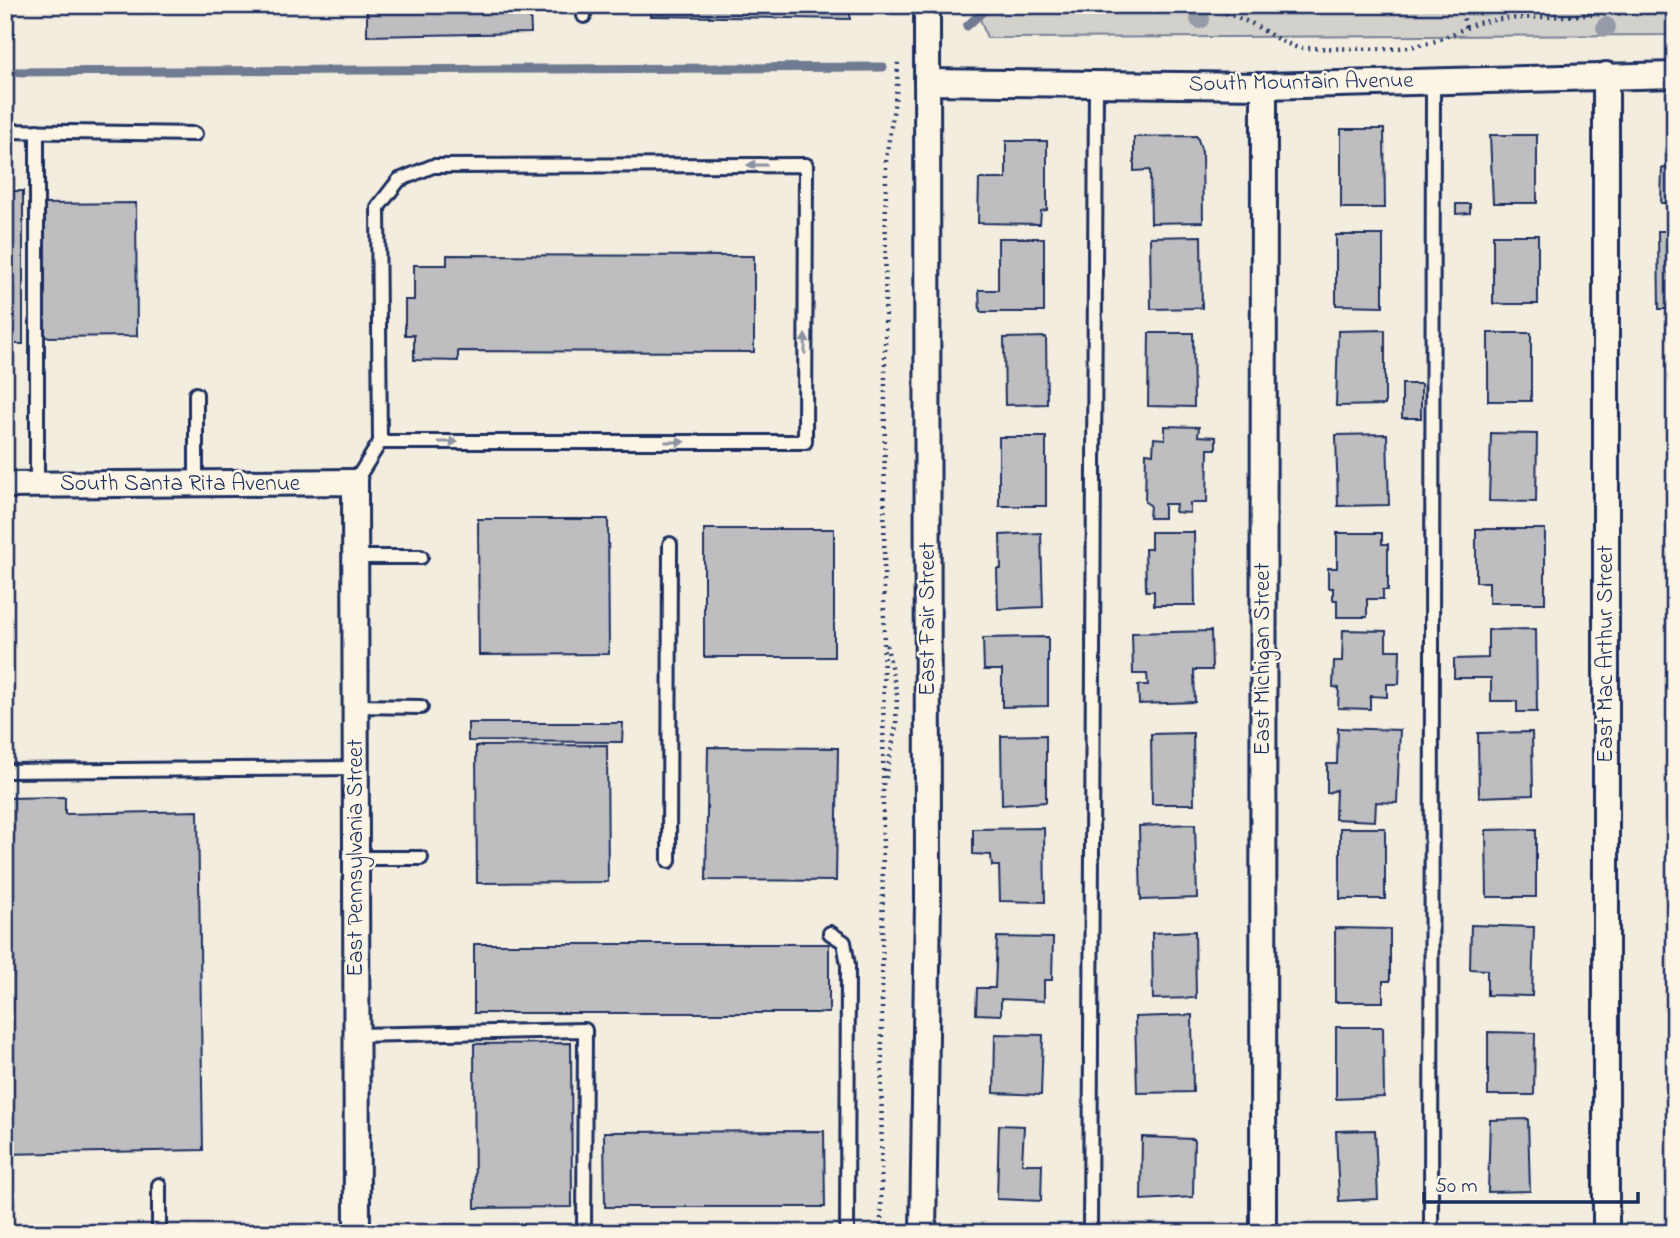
<svg xmlns="http://www.w3.org/2000/svg" width="1680" height="1238" font-family="'Indie Flower',sans-serif">
<style>
.green{fill:#d3d1cc;stroke:#778095;stroke-width:2}
.lines{fill:none;stroke-linecap:round;stroke-linejoin:round}
.stream{stroke:#707a91;stroke-width:9}
.building{fill:#bebec0;stroke:#1b2f5e;stroke-width:2}
.service-casing{stroke:#1b2f5e;stroke-width:18}
.minor-casing{stroke:#1b2f5e;stroke-width:30}
.path{stroke:#1b2f5e;stroke-width:4.5;stroke-dasharray:2 5;stroke-linecap:butt}
.service{stroke:#fcf5e5;stroke-width:12}
.minor{stroke:#fcf5e5;stroke-width:24}
.tree{fill:#969ba8}
.oneway{fill:#8c92a2}
.labels{text-anchor:middle;dominant-baseline:central;stroke-width:5;stroke-linejoin:round;paint-order:stroke}
.street-label{font-size:23px;fill:#1b2f5e;stroke:#fcf5e5}
</style>
<rect width="100%" height="100%" fill="#f3ede0"/>
<filter id="ink" filterUnits="userSpaceOnUse"><feTurbulence type="fractalNoise" baseFrequency=".0143" numOctaves="2"/><feDisplacementMap in="SourceGraphic" scale="14" xChannelSelector="R" yChannelSelector="G"/><feConvolveMatrix kernelMatrix="1 2 1 2 8 2 1 2 1" color-interpolation-filters="sRGB"/></filter>
<g filter="url(#ink)">
<!-- green -->
<polygon class="green" points="975,5 1675,5 1675,35 987,38"/>
<g class="lines">
<!-- stream -->
<g class="stream">
<polyline points="967,26 990,5"/>
<polyline points="5,72 883,67"/>
</g>
</g>
<!-- building -->
<g class="building">
<polygon points="367,5 530,5 531,33 367,36"/>
<polygon points="651,5 850,5 850,19 651,16"/>
<polygon points="1674,127 1675,203 1661,203 1662,168 1673,169"/>
<polygon points="1341,129 1384,129 1385,208 1341,208"/>
<polygon points="1490,135 1537,135 1537,203 1493,203"/>
<polygon points="1197,136 1202,152 1203,222 1151,223 1150,170 1134,171 1134,137"/>
<polygon points="1006,141 1047,141 1047,210 1041,211 1040,224 978,223 979,179 1006,179"/>
<rect x="5" y="191" width="18" height="153"/>
<polygon points="136,203 137,336 44,337 43,204"/>
<polygon points="1456,204 1470,204 1470,213 1456,214"/>
<polygon points="1658,231 1675,231 1675,309 1659,309"/>
<polygon points="1336,235 1383,235 1383,306 1336,305"/>
<rect x="1493" y="235" width="45" height="69"/>
<polygon points="1201,236 1202,308 1151,309 1150,237"/>
<polygon points="998,238 1044,238 1044,312 980,312 979,290 998,290"/>
<polygon points="447,255 754,256 754,352 458,351 458,361 414,360 414,335 405,335 405,300 414,300 414,265 447,265"/>
<polygon points="1385,330 1385,405 1336,406 1338,331"/>
<polygon points="1149,333 1193,333 1194,407 1148,406"/>
<rect x="1488" y="333" width="43" height="68"/>
<polygon points="1046,337 1047,404 1005,405 1004,338"/>
<rect x="1673" y="369" width="2" height="37"/>
<rect x="1402" y="384" width="19" height="34"/>
<polygon points="1165,426 1199,427 1198,436 1216,437 1216,449 1208,449 1207,503 1190,503 1190,513 1175,512 1176,504 1164,504 1164,518 1149,518 1150,505 1145,502 1146,453 1153,454 1154,438 1165,439"/>
<polygon points="1673,431 1675,431 1674,504"/>
<polygon points="1491,433 1537,434 1536,502 1489,501"/>
<polygon points="1387,434 1389,505 1338,506 1336,435"/>
<rect x="999" y="437" width="47" height="69"/>
<polygon points="478,519 608,519 609,654 479,655"/>
<rect x="704" y="529" width="130" height="128"/>
<polygon points="1476,529 1545,529 1545,603 1489,603 1489,582 1476,582"/>
<polygon points="1151,532 1194,532 1195,605 1154,605 1154,591 1146,591 1145,549 1151,549"/>
<polygon points="1041,533 1043,607 998,609 997,569 1001,569 1000,535"/>
<polygon points="1337,533 1382,533 1382,544 1388,544 1388,590 1383,590 1383,599 1367,599 1367,617 1337,617 1337,600 1333,600 1333,588 1328,588 1328,568 1337,568"/>
<polygon points="1536,629 1537,712 1517,712 1517,701 1491,701 1491,678 1454,678 1454,659 1488,658 1488,630"/>
<polygon points="1343,630 1386,631 1386,650 1400,650 1399,684 1387,684 1387,697 1370,696 1370,709 1338,708 1339,688 1333,687 1334,661 1342,661"/>
<polygon points="1211,631 1212,670 1194,670 1195,702 1139,704 1138,685 1148,685 1147,674 1133,674 1132,633"/>
<polygon points="1048,637 1048,706 1002,707 1002,670 984,670 983,638"/>
<polygon points="468,723 623,723 622,742 468,741"/>
<polygon points="1338,728 1400,730 1397,803 1376,802 1375,821 1335,819 1336,790 1327,793 1327,764 1337,764"/>
<polygon points="1672,730 1675,730 1675,812 1673,812"/>
<polygon points="1532,732 1533,795 1479,797 1478,733"/>
<polygon points="1193,733 1194,804 1152,804 1151,734"/>
<polygon points="1046,735 1046,802 1002,805 1001,736"/>
<polygon points="607,745 608,882 477,883 476,746"/>
<polygon points="708,747 838,748 836,881 706,880"/>
<polygon points="65,797 65,814 198,811 203,1150 5,1154 5,798"/>
<polygon points="1195,824 1197,898 1141,900 1139,826"/>
<polygon points="1044,828 1045,902 1000,901 999,866 992,866 991,855 973,854 973,829"/>
<rect x="1340" y="828" width="45" height="71"/>
<polygon points="1536,829 1536,897 1487,897 1486,830"/>
<polygon points="1671,921 1675,921 1675,992 1670,992"/>
<polygon points="1471,925 1534,927 1532,996 1487,995 1487,970 1470,969"/>
<polygon points="1335,928 1390,929 1390,981 1383,981 1383,1002 1335,1002"/>
<polygon points="1195,931 1196,998 1153,999 1152,933"/>
<polygon points="997,937 1053,938 1052,980 1044,980 1044,1001 1001,999 1001,1015 976,1014 977,988 995,988"/>
<rect x="474" y="944" width="355" height="69"/>
<polygon points="1192,1015 1193,1092 1137,1093 1135,1017"/>
<polygon points="1336,1027 1383,1027 1384,1097 1336,1099"/>
<polygon points="1488,1032 1535,1033 1534,1095 1488,1095"/>
<polygon points="995,1034 1043,1035 1041,1095 994,1093"/>
<polygon points="571,1043 572,1207 475,1208 474,1044"/>
<polygon points="1528,1119 1530,1191 1488,1192 1490,1120"/>
<polygon points="999,1125 1024,1126 1022,1164 1042,1164 1041,1201 997,1199"/>
<polygon points="1375,1130 1378,1199 1339,1201 1336,1131"/>
<polygon points="824,1131 825,1207 605,1207 604,1132"/>
<polygon points="1142,1137 1194,1139 1193,1197 1141,1200"/>
</g>
<g class="lines">
<!-- service casing -->
<g class="service-casing">
<g id="service">
<polyline points="584,16 584,5"/>
<polyline points="5,131 195,134"/>
<polyline points="37,131 37,484"/>
<polyline points="196,394 196,483"/>
<polyline points="355,482 380,442 378,207 399,180 433,166 806,165 805,442 380,442"/>
<polyline points="356,557 421,557"/>
<polyline points="356,706 421,707"/>
<polyline points="5,771 356,768"/>
<polyline points="356,858 421,858"/>
<polyline points="669,861 670,544"/>
<polyline points="830,933 844,942 848,965 847,1233"/>
<polyline points="356,1035 585,1030 584,1233"/>
<polyline points="159,1185 159,1233"/>
<polyline points="1090,1233 1096,84"/>
<polyline points="1431,1233 1433,80"/>
</g>
</g>
<!-- minor casing -->
<g class="minor-casing">
<g id="minor">
<polyline points="1606,75 1606,1233"/>
<polyline points="927,82 1264,86 1675,75"/>
<polyline points="5,485 355,482 357,1233"/>
<polyline points="923,1233 928,901 927,5"/>
<polyline points="1263,1233 1264,86"/>
</g>
</g>
<!-- path -->
<g class="path">
<polyline points="1206,5 1251,23 1281,41 1298,48 1390,49 1416,46 1436,41 1477,23 1499,19 1650,12 1675,14"/>
<polyline points="1460,5 1466,28"/>
<polyline points="886,778 896,726 897,695 886,642"/>
<polyline points="881,1233 886,159 897,87 898,59"/>
</g>
<!-- service -->
<use href="#service" class="service"/>
<!-- minor -->
<use href="#minor" class="minor"/>
</g>
<!-- trees -->
<g class="tree">
<circle cx="1200" cy="19" r="10"/>
<circle cx="1606" cy="27" r="10"/>
</g>
<!-- one-way arrows -->
<defs><path id="oneway-solid" d="M-6-.8H1V-3.2L6.5 0L1 3.2V.8H-6Z" transform="scale(1.75)"/></defs>
<g class="oneway">
<use href="#oneway-solid" transform="translate(757 165) rotate(180)"/>
<use href="#oneway-solid" transform="translate(805 344) rotate(-90)"/>
<use href="#oneway-solid" transform="translate(448 442)"/>
<use href="#oneway-solid" transform="translate(675 442)"/>
</g>
</g>
<g class="labels">
<!-- street labels -->
<g class="street-label">
<text transform="translate(1301 83) rotate(-1)">South Mountain Avenue</text>
<text x="180" y="484">South Santa Rita Avenue</text>
<text transform="translate(928 619) rotate(-90)">East Fair Street</text>
<text transform="translate(1606 654) rotate(-90)">East Mac Arthur Street</text>
<text transform="translate(1263 659) rotate(-90)">East Michigan Street</text>
<text transform="translate(356 858) rotate(-90)">East Pennsylvania Street</text>
</g>
</g>
<!-- margin -->
<rect width="1680" height="1238" fill="none" stroke="#fcf5e5" stroke-width="28"/>
<rect x="14" y="14" width="1652" height="1210" fill="none" stroke="#1b2f5e" stroke-width="2.5" filter="url(#ink)"/>
<!-- scale -->
<path d="M1424 1192v10h214v-10" fill="none" stroke="#1b2f5e" stroke-width="3.5"/>
<text x="1435" y="1192" font-size="21" fill="#1b2f5e" stroke="#fcf5e5" stroke-width="5" paint-order="stroke">50 m</text>
</svg>
